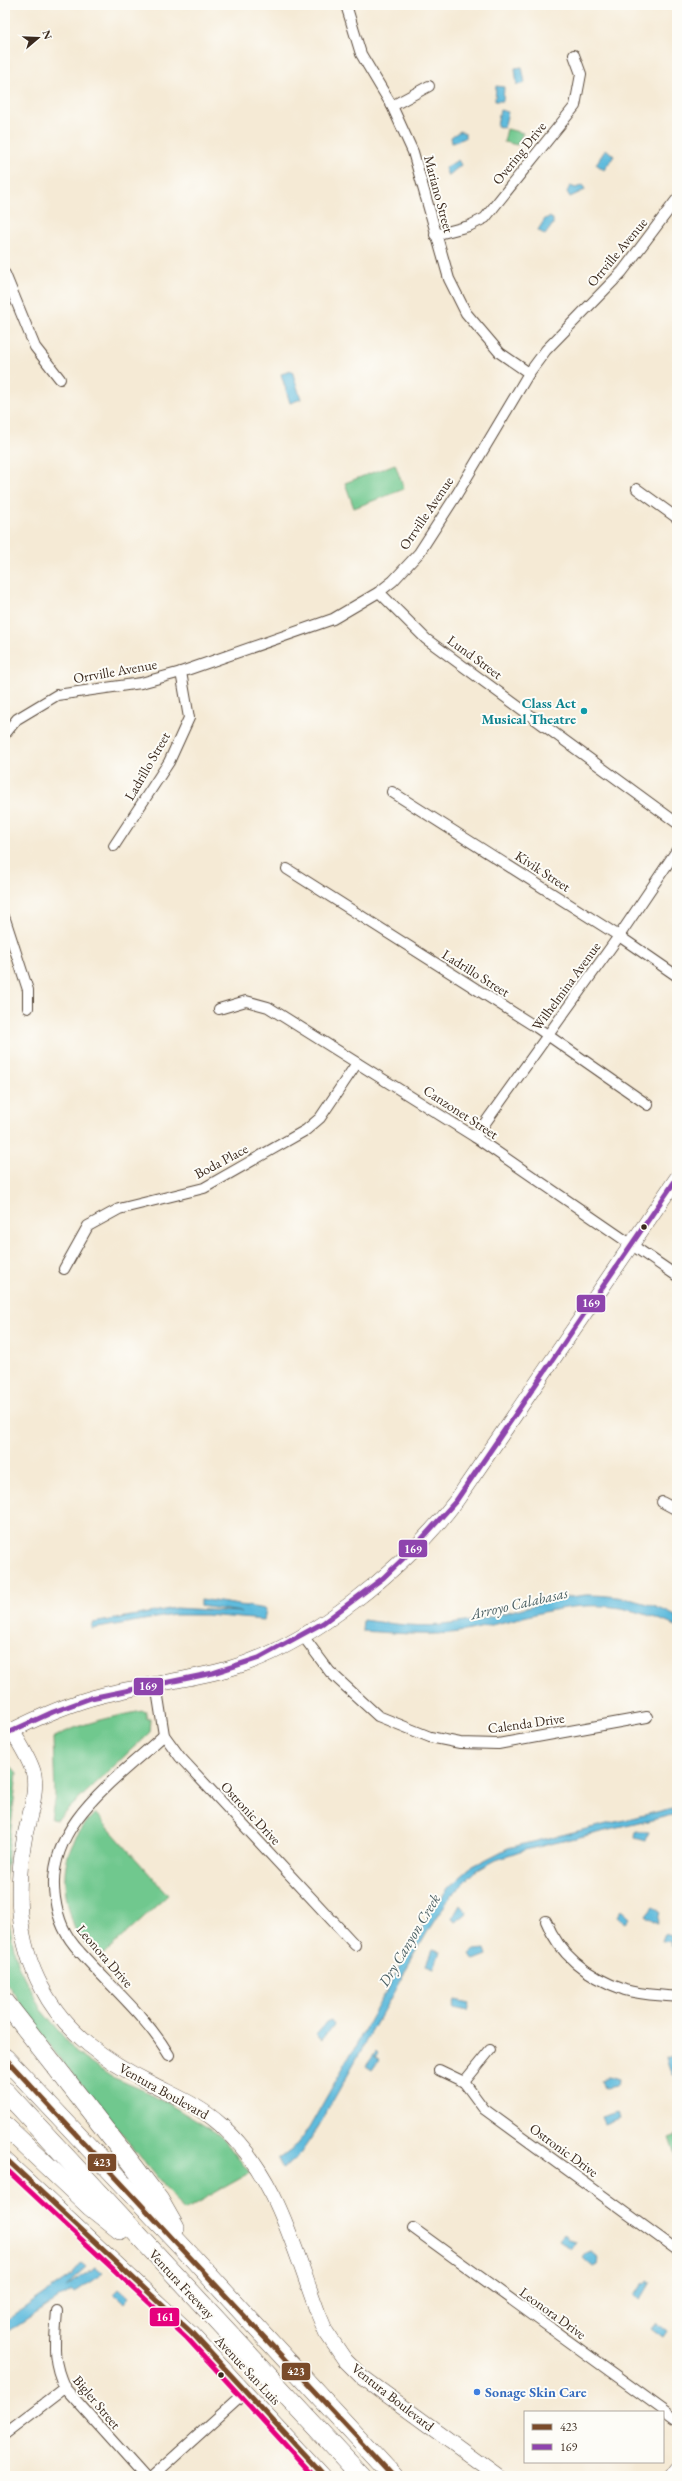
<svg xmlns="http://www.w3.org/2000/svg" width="682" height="2481" font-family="'EB Garamond',serif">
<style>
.green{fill:#70c88e;stroke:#567956}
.water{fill:#5fbbdd;stroke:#4d727e}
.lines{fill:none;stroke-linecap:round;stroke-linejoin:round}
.minor-casing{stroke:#574739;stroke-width:12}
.tertiary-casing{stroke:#574739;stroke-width:14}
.secondary-casing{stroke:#574739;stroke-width:16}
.motorway-casing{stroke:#574739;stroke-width:20}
.minor{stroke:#fff;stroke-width:10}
.tertiary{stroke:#fff;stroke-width:13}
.secondary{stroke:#fff;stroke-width:15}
.motorway{stroke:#fff;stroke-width:19}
.bus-1-casing{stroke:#fdfcf7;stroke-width:8}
.bus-2-casing{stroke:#fdfcf7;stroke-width:8}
.bus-3-casing{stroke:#fdfcf7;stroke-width:8}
.bus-1{stroke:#7a4b2a;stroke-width:5}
.bus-2{stroke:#8e44ad;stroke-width:5}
.bus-3{stroke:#e5007d;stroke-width:5}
.culture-dot{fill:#0f9aa8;stroke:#fdfcf7;stroke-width:1.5}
.bus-dot{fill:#3b2a1e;stroke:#fdfcf7;stroke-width:1.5}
.shop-dot{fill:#3f7fe0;stroke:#fdfcf7;stroke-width:1.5}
.labels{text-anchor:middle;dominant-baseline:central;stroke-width:4;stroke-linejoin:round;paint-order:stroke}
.street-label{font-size:14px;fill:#3b2a1e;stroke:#fdfcf7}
.culture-label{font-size:14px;font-weight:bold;fill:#0d838f;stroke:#fdfcf7;text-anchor:end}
.shop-label{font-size:14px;font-weight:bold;fill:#366cbe;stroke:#fdfcf7;text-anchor:start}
.water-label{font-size:15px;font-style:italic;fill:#485d61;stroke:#fdfcf7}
.line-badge{stroke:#fdfcf7;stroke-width:1.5}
.badge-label{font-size:11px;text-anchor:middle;font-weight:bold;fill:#fff}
</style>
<rect width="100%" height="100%" fill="#fdfcf7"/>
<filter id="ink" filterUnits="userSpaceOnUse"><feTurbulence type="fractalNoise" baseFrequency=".025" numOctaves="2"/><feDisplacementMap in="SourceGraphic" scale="8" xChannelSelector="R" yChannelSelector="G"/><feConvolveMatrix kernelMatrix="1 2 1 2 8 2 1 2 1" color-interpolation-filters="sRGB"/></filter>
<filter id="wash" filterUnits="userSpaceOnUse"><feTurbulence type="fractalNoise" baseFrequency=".012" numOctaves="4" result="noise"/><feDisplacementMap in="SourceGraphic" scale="16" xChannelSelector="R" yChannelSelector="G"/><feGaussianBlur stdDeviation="0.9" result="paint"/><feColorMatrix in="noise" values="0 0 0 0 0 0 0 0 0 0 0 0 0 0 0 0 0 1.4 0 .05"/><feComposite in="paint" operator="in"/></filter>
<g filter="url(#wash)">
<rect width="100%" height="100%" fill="#f5ead5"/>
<!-- green -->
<g class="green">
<polygon points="507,129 523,133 517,145 504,142"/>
<polygon points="395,464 404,489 354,508 345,483"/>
<path d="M142,1711L146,1712L147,1719H151L150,1732L57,1820L51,1819L55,1796L53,1738C79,1723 113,1717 142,1711Z"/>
<polygon points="5,1767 12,1767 17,1773 5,1881"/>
<path d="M95,1813L168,1895L99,1958C91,1948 76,1936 73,1924C59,1879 61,1847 95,1813Z"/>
<polygon points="5,1904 17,1963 41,2010 78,2054 110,2076 154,2095 220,2135 250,2173 184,2210 56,2054 5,1981"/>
<polygon points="677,2135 677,2161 669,2138"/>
</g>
<!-- water -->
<g class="water">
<polygon points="522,67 525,83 517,85 515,68"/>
<polygon points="496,86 504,87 503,101 495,101"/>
<polygon points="500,110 508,112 504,128 497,126"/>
<polygon points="460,131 465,133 465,138 452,143 451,137"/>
<polygon points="606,149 614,156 604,170 596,164"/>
<polygon points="458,160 461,165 448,176 445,168"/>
<polygon points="583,185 585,190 570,197 567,192 570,186 576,188"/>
<polygon points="549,217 553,219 553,224 545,235 538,230 545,219"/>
<polygon points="292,371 301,399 290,403 281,374"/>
<path d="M586,1595C618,1595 649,1601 677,1617V1627C591,1586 549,1614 465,1631C431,1637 396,1633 362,1631L363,1620C392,1624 422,1628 451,1624C497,1619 540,1599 586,1595Z"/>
<polygon points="200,1599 266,1609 264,1620 206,1615 173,1615 92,1629 93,1623 175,1608 241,1612 200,1606"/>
<polygon points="677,1807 677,1814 529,1849 496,1860 476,1871 450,1897 429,1929 316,2131 300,2154 283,2169 278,2159 298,2144 309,2128 432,1910 449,1887 473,1866 508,1848"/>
<polygon points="636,1832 649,1832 646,1841 635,1838"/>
<polygon points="460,1905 467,1913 456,1922 452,1919"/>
<polygon points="653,1907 660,1911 657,1923 646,1916"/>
<polygon points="621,1910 630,1918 626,1923 617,1916"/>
<polygon points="665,1933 677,1937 674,1946 671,1946 672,1942 662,1941"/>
<polygon points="485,1949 487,1955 474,1960 470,1954 475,1950"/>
<polygon points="432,1950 440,1952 434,1968 426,1965"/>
<polygon points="455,2000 469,2003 467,2011 453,2008"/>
<polygon points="331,2020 334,2025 322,2040 316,2035 328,2021"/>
<polygon points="376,2052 378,2054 375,2058 379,2060 372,2070 366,2066"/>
<polygon points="675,2055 677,2074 672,2075 666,2058"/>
<polygon points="608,2077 618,2080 617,2086 604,2088 601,2081"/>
<polygon points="618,2112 620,2118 605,2124 602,2117"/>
<polygon points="563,2233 568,2239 576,2241 571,2249 558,2239"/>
<polygon points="591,2252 598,2258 597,2265 593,2267 583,2258 586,2254"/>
<polygon points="82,2263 87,2267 65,2287 96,2267 103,2273 74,2293 71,2290 5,2333 5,2321 72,2275"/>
<polygon points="648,2280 651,2282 641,2299 635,2295 643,2282 646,2284"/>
<polygon points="119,2289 129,2298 124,2304 114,2294"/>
<polygon points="656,2322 667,2331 663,2337 651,2328"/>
</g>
</g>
<g filter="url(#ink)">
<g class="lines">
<!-- minor casing -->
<g class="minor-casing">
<g id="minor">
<polyline points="346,5 361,54 392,106 413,152 449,279 466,313 500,353 529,373"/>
<polyline points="392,106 429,86"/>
<polyline points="435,235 469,226 485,218 575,106 581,74 574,55"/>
<polyline points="5,274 35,347 60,379"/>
<polyline points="637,489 677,518"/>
<polyline points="379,592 426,639 677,823"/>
<polyline points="5,734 17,719 57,695 141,683 181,672 333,619 379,592 393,581 419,553 457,494 529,373 546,350 622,272 677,199"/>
<polyline points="392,792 619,936 677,976"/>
<polyline points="114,846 169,762 189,718 181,672"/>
<polyline points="287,869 536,1027 648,1105"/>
<polyline points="5,919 28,990 28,1008"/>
<polyline points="219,1009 246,1001 268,1007 475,1137 677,1276"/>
<polyline points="475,1137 619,936 677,850"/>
<polyline points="64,1269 88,1226 119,1209 204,1188 306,1130 320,1118 357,1063"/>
<polyline points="662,1502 677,1510"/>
<polyline points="303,1636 330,1672 378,1716 430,1737 460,1743 498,1744 647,1717"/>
<polyline points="156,1684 164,1735 180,1757 355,1945"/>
<path d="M164,1735C117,1779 44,1825 55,1898C58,1920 65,1936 80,1952C110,1986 146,2016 169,2055"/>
<path d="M546,1921C560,1956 590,1978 625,1990C641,1995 660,1995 677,1997"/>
<polyline points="439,2070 464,2082 484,2109 677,2250"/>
<polyline points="464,2082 490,2050"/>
<polyline points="413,2228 677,2420"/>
<path d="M57,2311C55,2341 51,2360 65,2388L144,2476"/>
<polyline points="5,2434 65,2388"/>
<polyline points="153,2476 246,2392"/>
</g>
</g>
<!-- tertiary casing -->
<g class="tertiary-casing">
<g id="tertiary">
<polyline points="5,2158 192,2333 324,2476"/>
<polyline points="671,2476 677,2468"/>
</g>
</g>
<!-- secondary casing -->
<g class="secondary-casing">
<g id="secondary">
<path d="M12,1730C19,1744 31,1760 34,1775C37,1794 29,1817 25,1835C15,1888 16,1940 42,1988C65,2033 106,2061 150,2083C175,2096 200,2106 221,2125C276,2174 293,2246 318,2313L326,2332L345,2360L361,2376L498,2476"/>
<path d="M5,1734C36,1718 70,1703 103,1695C145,1685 187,1680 228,1669C310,1646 405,1568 456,1501L677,1178"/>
</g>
</g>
<!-- motorway casing -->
<g class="motorway-casing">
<g id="motorway">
<polyline points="5,2002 135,2168 159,2200 175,2228"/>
<polyline points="5,2058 189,2254 393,2476"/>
<polyline points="5,2091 361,2476"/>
<polyline points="5,2126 91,2207 120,2230"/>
</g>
</g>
<!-- minor -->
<use href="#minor" class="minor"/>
<!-- tertiary -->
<use href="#tertiary" class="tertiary"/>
<!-- secondary -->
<use href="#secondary" class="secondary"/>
<!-- motorway -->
<use href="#motorway" class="motorway"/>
<!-- bus-1 casing -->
<g class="bus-1-casing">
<g id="bus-1">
<polyline points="5,2058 393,2476"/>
<polyline points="5,2158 192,2333 324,2476"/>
</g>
</g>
<!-- bus-2 casing -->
<g class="bus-2-casing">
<polyline id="bus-2" points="5,1734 53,1712 91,1698 213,1673 259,1658 323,1623 383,1578 410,1552 456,1501 677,1178"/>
</g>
<!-- bus-3 casing -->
<g class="bus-3-casing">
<polyline id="bus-3" points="5,2168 187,2338 314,2476"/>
</g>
<!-- bus-1 -->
<use href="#bus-1" class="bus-1"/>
<!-- bus-2 -->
<use href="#bus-2" class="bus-2"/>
<!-- bus-3 -->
<use href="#bus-3" class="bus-3"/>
</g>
</g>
<!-- markers -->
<circle class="culture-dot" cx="584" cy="711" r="4"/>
<g class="bus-dot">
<circle cx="644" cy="1227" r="3.5"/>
<circle cx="221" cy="2375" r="3.5"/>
</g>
<circle class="shop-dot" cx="477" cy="2392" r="4"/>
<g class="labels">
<!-- street labels -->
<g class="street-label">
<text transform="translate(519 153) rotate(-51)">Overing Drive</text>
<text transform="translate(439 194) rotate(75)">Mariano Street</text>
<text transform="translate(617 252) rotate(-50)">Orrville Avenue</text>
<text transform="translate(426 513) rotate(-56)">Orrville Avenue</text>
<text transform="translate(475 657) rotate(36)">Lund Street</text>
<text transform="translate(115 671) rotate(-10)">Orrville Avenue</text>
<text transform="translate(147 766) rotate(-60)">Ladrillo Street</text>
<text transform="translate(543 871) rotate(33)">Kivik Street</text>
<text transform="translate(476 973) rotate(32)">Ladrillo Street</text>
<text transform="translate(566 986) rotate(-54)">Wilhelmina Avenue</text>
<text transform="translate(461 1112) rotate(33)">Canzonet Street</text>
<text transform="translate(221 1161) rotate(-28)">Boda Place</text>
<text transform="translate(526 1723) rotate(-8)">Calenda Drive</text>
<text transform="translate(251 1813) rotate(47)">Ostronic Drive</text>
<text transform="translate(105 1956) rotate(49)">Leonora Drive</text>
<text transform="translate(164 2091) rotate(29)">Ventura Boulevard</text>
<text transform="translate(564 2150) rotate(36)">Ostronic Drive</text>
<text transform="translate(182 2284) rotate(47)">Ventura Freeway</text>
<text transform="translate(553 2313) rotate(36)">Leonora Drive</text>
<text transform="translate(248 2370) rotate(47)">Avenue San Luis</text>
<text transform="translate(393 2397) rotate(38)">Ventura Boulevard</text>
<text transform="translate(97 2402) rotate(50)">Bigler Street</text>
</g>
<!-- culture labels -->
<g class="culture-label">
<text x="576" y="703">Class Act<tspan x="576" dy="16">Musical Theatre</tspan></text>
</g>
<!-- shop labels -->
<g class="shop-label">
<text x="485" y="2392">Sonage Skin Care</text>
</g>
<!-- water labels -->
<g class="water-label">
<text transform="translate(519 1603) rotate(-13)">Arroyo Calabasas</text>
<text transform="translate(409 1940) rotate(-59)">Dry Canyon Creek</text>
</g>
</g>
<g class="line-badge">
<rect x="576" y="1294" width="30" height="19" rx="4" fill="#8e44ad"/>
<rect x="398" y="1539" width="30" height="19" rx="4" fill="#8e44ad"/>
<rect x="133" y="1677" width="31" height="19" rx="4" fill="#8e44ad"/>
<rect x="87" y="2153" width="30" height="19" rx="4" fill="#7a4b2a"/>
<rect x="149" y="2307" width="31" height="20" rx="4" fill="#e5007d"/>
<rect x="281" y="2362" width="30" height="19" rx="4" fill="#7a4b2a"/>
</g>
<g class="badge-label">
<text x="591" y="1307">169</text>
<text x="413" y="1553">169</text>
<text x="148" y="1690">169</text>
<text x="102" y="2166">423</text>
<text x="165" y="2321">161</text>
<text x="296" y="2375">423</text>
</g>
<!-- margin -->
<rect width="682" height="2481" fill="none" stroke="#fdfcf7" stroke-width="20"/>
<!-- legend -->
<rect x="524" y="2411" width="140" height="52" fill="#fdfcf7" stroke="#afa8a0"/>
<rect x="532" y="2424" width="20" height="6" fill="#7a4b2a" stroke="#afa8a0"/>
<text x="560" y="2431" font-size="12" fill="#3b2a1e">423</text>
<rect x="532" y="2444" width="20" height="6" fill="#8e44ad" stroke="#afa8a0"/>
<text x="560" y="2451" font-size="12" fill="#3b2a1e">169</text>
<!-- north arrow -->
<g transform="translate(38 38) rotate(71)" stroke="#fdfcf7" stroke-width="3" paint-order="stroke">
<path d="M0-3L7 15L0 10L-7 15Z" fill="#3b2a1e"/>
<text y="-6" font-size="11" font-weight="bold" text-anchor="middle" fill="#3b2a1e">N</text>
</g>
</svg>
